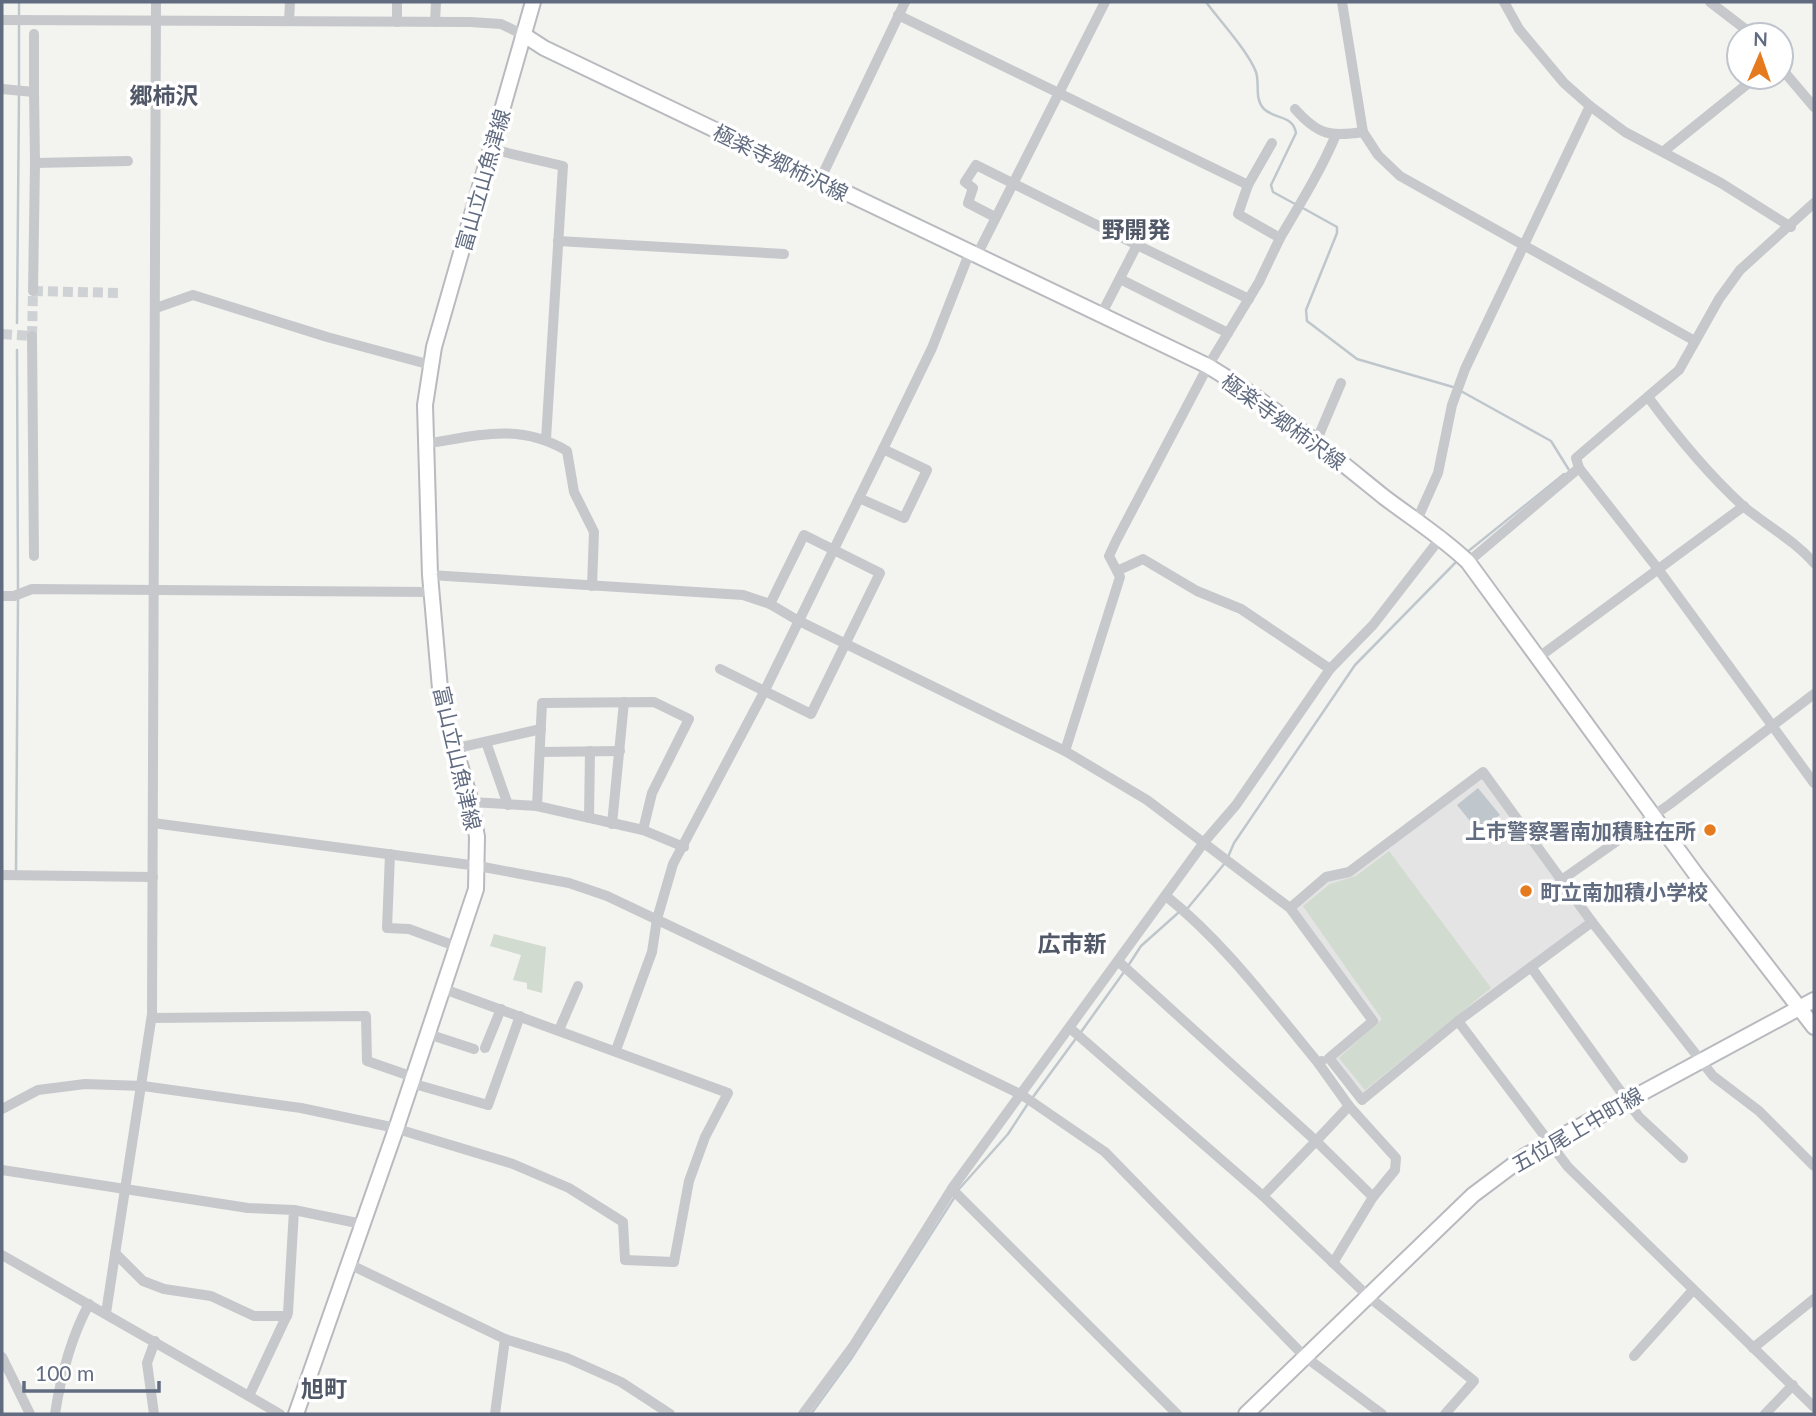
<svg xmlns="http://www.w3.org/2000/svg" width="1816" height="1416" font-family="Lato,'Noto Sans JP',sans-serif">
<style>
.built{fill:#e3e4e3}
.green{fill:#d2dbd0}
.water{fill:#bfc7cd}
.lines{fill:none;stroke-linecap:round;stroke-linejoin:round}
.stream{stroke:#bfc7cd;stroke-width:2.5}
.minor-tunnel{stroke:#cfd2d4;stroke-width:10;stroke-dasharray:10 5;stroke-linecap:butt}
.major-casing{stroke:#b8babf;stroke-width:18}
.minor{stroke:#c6c8cc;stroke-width:10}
.major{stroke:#fff;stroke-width:14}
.poi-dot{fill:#e57a1e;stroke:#fff;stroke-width:2.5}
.labels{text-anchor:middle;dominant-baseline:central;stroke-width:7;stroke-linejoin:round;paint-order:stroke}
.street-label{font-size:21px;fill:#626c81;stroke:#fff}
.poi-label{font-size:21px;font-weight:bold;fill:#626c81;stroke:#fff;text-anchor:end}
.neighbourhood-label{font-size:23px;font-weight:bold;fill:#505766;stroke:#fff}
</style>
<rect width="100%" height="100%" fill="#f3f4ef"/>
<!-- built -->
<polygon class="built" points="1483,772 1592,922 1362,1100 1329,1058 1373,1020 1290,908 1326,877 1349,872"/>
<!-- green -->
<g class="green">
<polygon points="1389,851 1491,988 1365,1090 1339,1058 1382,1019 1303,906 1330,884 1356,876"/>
<polygon points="494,934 546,947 542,993 527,989 527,983 513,980 521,955 490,946"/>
</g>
<!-- water -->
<polygon class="water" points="1478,788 1500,815 1479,832 1457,805"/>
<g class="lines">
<!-- stream -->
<g class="stream">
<path d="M1206,2C1220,21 1248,51 1256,72C1260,84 1254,99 1264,109C1274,119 1293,115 1296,133L1271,185L1273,192L1295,204"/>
<polyline points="19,16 19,2"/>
<polyline points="19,86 19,23"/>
<polyline points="1301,207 1337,227 1337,233 1306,310 1307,321 1357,359 1453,387"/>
<polyline points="17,323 19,93"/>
<polyline points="17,350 18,592"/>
<polyline points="1459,390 1551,441 1569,470"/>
<polyline points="1466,553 1564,474"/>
<polyline points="1228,857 1234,843 1355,665 1458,560"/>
<polyline points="16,870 18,599"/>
<polyline points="1187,909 1225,863"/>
<polyline points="1128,966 1141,946 1178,913"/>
<polyline points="1081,1032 1124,972"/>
<polyline points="1033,1097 1077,1037"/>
<polyline points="959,1189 1008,1134 1027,1105"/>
<polyline points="811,1414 851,1359 954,1198"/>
</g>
<!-- minor-tunnel -->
<polyline class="minor-tunnel" points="2,334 32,336 33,291 121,293"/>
<!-- major casing -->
<g class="major-casing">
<g id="major">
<path d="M524,35L544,48L1208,366C1271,404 1327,451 1384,497C1413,519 1442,537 1468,562L1695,873L1814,1027"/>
<polyline points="296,1414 396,1129 476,889 477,837 471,802 441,700 430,575 425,405 434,347 533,2"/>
<polyline points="1246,1414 1473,1195 1525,1156 1814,1000"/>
</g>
</g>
<!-- minor -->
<g class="minor">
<polyline points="1342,2 1363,132 1378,155 1400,176 1695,341"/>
<polyline points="1504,2 1519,29 1564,83 1590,106 1625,132 1721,183 1791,227"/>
<polyline points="1710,2 1753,35"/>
<polyline points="898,15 1248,185 1238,214 1280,238 1259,282 1208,366 1116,541 1109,556 1117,571"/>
<polyline points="2,20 470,22 501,24 524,35"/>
<polyline points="289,21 290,2"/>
<polyline points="397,22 397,2"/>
<polyline points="435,22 436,2"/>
<polyline points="1781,68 1814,107"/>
<polyline points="2,89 34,92 34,34"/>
<polyline points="34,92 35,163 128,161"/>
<path d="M1295,109C1318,135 1330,137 1363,132"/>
<polyline points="491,149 563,166 546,439"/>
<polyline points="1664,151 1756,77"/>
<polyline points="820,180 905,2"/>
<polyline points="1248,185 1272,143"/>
<polyline points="995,217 968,203 973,188 965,182 976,165 1137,245"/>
<path d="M1280,238C1300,204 1320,172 1335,137"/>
<polyline points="558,241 784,254"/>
<polyline points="1120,279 1228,333"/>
<polyline points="33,291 35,163"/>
<polyline points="156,308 193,295 327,337 431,365"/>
<polyline points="1101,315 1137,245 1249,299"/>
<polyline points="32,336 34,556"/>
<path d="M1648,397C1676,435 1708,474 1743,506C1767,526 1794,540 1814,563"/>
<polyline points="1316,442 1341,383"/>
<path d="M424,444C477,436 518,422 567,451L574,492L594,532L592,586"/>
<polyline points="1579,468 1658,569 1814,783"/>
<polyline points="859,498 904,518 927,470 883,449"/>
<polyline points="1417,520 1438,473 1452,405 1465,369 1590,106"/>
<polyline points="1468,562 1579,468 1576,458 1679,370 1719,299 1740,270 1814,203"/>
<polyline points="430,575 743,595 770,604 797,620 1065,751 1147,800 1290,908 1373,1021 1329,1058 1362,1100 1458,1021 1592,922 1483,772 1349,872 1326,877 1290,908"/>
<polyline points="2,596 14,596 32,589 431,592"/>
<polyline points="1539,657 1744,506"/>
<polyline points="720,669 811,714 880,573 804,535 770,604"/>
<polyline points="486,742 508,805"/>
<polyline points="453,749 541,729"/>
<polyline points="1065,751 1120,577 1117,571 1143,559 1197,591 1241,609 1330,669"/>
<polyline points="540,752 620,751"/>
<polyline points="471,802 537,806 643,830 684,847"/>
<polyline points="537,806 542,703 654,702 689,719 652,793 643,830"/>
<polyline points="589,818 590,751"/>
<polyline points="153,823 478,866 569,883 607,896 797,986 1022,1095 1105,1152 1304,1356 1382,1414"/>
<polyline points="612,824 624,702"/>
<polyline points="390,854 387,928 409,929 458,947"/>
<polyline points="2,875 153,877"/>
<polyline points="1560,881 1670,804 1814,694"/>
<path d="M1166,896C1225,943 1271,1006 1319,1064"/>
<polyline points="1592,922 1713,1076 1759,1111 1814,1166"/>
<polyline points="1119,962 1316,1141 1263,1196"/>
<polyline points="1531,967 1639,1117 1683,1158"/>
<polyline points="152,1018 366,1016 367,1061 413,1077"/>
<polyline points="1458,1021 1568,1167 1814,1407"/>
<polyline points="1071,1029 1263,1196 1369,1297 1474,1381 1445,1414"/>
<polyline points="559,1030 578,986"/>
<polyline points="428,1034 474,1049"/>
<polyline points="485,1048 501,1009"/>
<polyline points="616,1050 652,952 657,919 673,864 764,692 883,449 932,348 967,259 980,249 1105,2"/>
<polyline points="1322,1061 1319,1064 1349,1106"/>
<polyline points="411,1083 488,1105 520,1016"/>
<polygon points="1349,1106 1396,1158 1395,1170 1373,1197 1316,1141"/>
<polyline points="2,1109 38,1090 85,1084 143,1086 301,1108 391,1127 513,1164 569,1188 623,1222 625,1260 674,1262 689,1181 705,1137 728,1093 444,989"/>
<polyline points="2,1170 248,1208 294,1210 288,1313 249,1396"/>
<polyline points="952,1189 1177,1414"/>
<polyline points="294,1210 362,1224"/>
<polyline points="115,1253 143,1281 164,1289 211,1296 254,1316 287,1316"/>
<polyline points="2,1255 280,1414"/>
<polyline points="1333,1263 1373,1197"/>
<polyline points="349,1264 505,1339 567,1358 621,1382 670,1414"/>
<polyline points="106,1313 152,1014 156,2"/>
<polyline points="1753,1348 1814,1299"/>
<polyline points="1634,1356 1693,1290"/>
<polyline points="2,1357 30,1414"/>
<path d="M55,1414C61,1375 70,1339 89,1304"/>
<polyline points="154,1414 147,1363 155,1341"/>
<polyline points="495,1414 505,1339"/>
<polyline points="803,1414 854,1345 953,1187 1205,841 1236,805 1330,669 1373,625 1442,536"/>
<polyline points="1765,1414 1793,1385"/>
</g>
<!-- major -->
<use href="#major" class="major"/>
</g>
<!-- markers -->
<g class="poi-dot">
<circle cx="1710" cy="830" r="7"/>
<circle cx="1526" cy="891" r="7"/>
</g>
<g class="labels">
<!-- street labels -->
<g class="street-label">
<text transform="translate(781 162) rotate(26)">極楽寺郷柿沢線</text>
<text transform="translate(482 180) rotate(-74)">富山立山魚津線</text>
<text transform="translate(1284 421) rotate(36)">極楽寺郷柿沢線</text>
<text transform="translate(458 758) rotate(77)">富山立山魚津線</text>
<text transform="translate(1577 1129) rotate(-30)">五位尾上中町線</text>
</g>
<!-- poi labels -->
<g class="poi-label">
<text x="1696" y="830">上市警察署南加積駐在所</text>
<text x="1540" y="891" text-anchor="start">町立南加積小学校</text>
</g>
<!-- neighbourhood labels -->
<g class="neighbourhood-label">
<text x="164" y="95">郷柿沢</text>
<text x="1136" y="229">野開発</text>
<text x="1072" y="943">広市新</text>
<text x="324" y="1388">旭町</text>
</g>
</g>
<!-- border -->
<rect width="1816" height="1416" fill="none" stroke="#626c81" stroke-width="7"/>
<!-- north arrow -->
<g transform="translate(1760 56) rotate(2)"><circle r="33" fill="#ffffff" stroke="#c0c4cd" stroke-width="2"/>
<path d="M0-5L12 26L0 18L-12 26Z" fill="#e57a1e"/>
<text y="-10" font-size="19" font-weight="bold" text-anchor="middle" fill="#626c81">N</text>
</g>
<!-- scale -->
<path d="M24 1381v10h135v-10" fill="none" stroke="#626c81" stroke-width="3.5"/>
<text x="35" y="1381" font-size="21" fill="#626c81" stroke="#ffffff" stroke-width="5" paint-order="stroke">100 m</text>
</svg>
